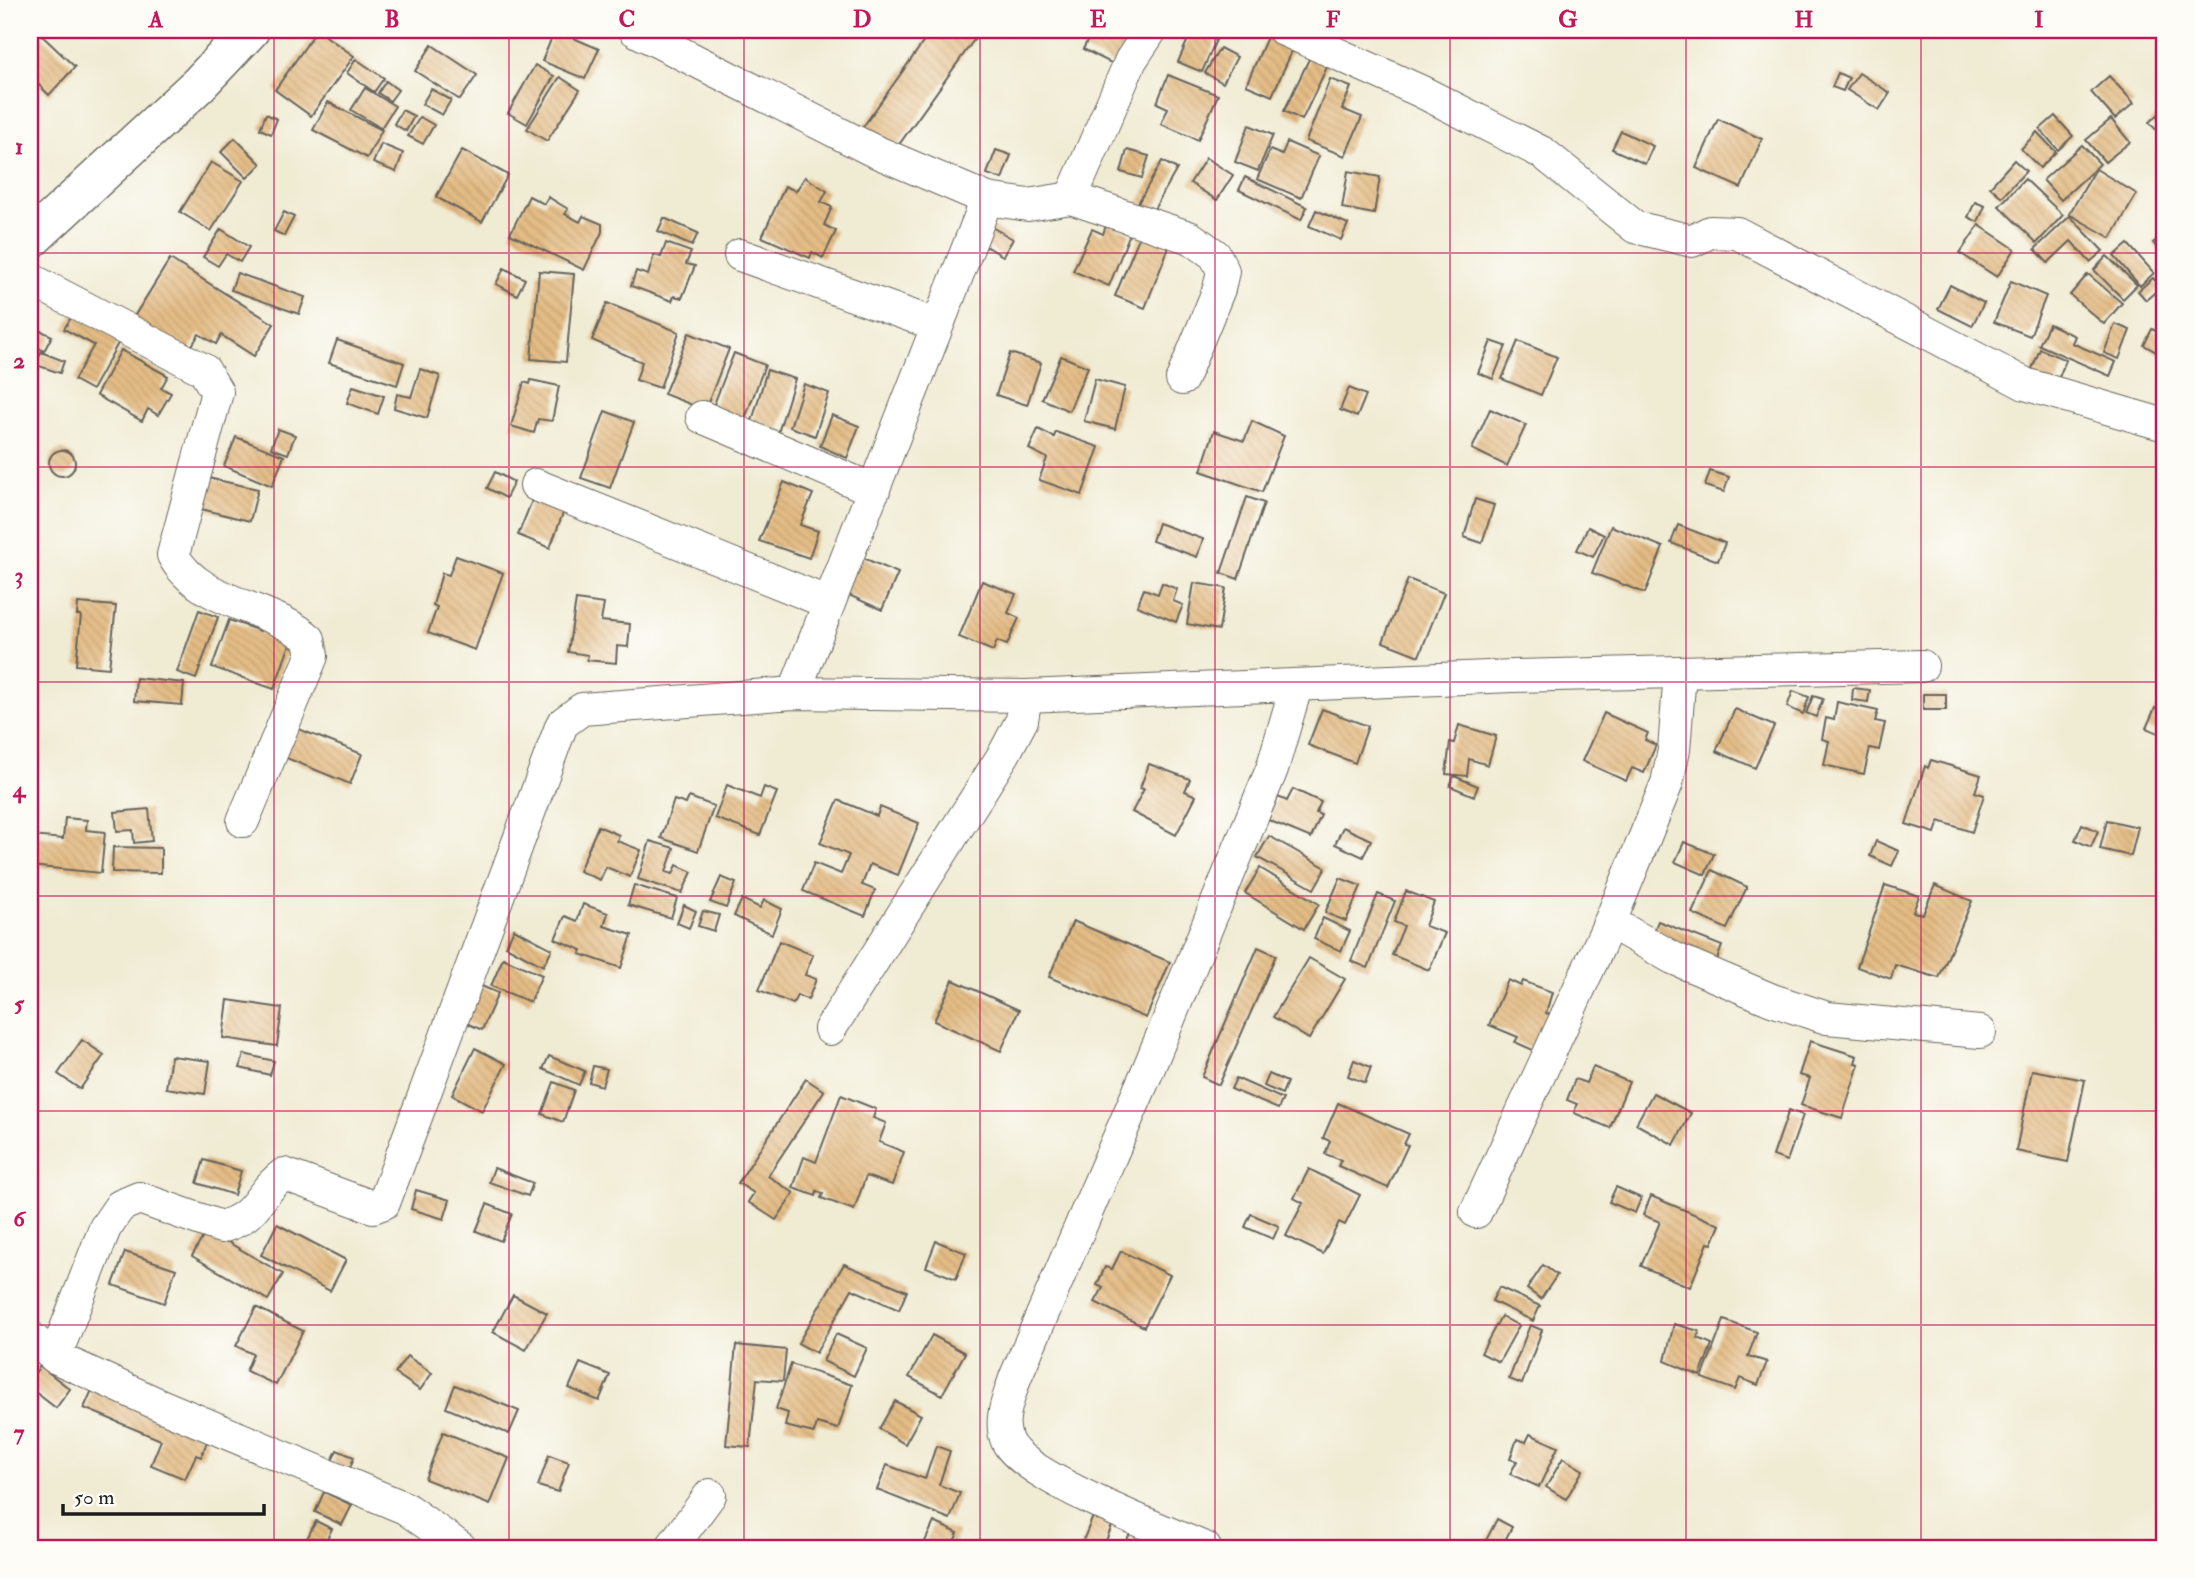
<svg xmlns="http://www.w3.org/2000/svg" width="2195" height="1578" font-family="'IM FELL Double Pica',serif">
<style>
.building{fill:url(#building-back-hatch)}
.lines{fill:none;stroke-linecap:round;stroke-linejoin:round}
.minor-casing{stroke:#66645c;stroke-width:34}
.tertiary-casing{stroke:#66645c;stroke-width:41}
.minor{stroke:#fff;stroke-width:32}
.tertiary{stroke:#fff;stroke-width:38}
.grid{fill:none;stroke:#c2185b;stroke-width:2;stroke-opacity:0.55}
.neatline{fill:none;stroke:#c2185b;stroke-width:2.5}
.grid-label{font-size:23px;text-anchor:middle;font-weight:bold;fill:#c2185b}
</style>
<defs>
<pattern id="building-back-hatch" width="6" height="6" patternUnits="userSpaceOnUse" patternTransform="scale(1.75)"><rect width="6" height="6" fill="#e4bc85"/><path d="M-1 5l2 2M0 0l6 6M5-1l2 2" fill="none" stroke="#c3a172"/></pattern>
</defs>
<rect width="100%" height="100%" fill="#fdfcf7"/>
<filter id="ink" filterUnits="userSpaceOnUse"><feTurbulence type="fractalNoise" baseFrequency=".0143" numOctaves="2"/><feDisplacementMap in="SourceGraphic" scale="14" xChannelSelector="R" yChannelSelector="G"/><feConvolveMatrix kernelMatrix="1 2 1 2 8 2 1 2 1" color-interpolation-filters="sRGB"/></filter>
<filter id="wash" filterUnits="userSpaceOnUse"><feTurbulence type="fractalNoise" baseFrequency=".00686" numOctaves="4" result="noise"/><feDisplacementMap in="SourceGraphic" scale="28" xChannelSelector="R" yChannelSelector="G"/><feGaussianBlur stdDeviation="1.57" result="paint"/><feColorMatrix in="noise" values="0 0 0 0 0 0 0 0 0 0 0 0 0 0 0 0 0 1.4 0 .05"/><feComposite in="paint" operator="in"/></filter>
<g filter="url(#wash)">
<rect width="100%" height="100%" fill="#f0ebd3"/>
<g id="blocks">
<!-- building -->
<g class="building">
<polygon points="30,30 36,30 75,67 49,95 30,76"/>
<polygon points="317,30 354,56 311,116 275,90"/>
<polygon points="555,30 599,49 585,79 542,61"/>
<polygon points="932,30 981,30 890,157 858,134"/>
<polygon points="1093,30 1135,30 1117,66 1083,49"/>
<polygon points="1192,30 1216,40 1202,72 1178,62"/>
<polygon points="1267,37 1293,49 1272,96 1246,85"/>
<polygon points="432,45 477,75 460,100 415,71"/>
<polygon points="1220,48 1237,57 1223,83 1205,73"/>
<polygon points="1310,57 1328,65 1302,120 1284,111"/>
<polygon points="356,59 384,78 374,92 347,73"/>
<polygon points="535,65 554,76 527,124 508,113"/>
<polygon points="1838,73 1849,78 1843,91 1832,87"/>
<polygon points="1859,73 1890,93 1879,110 1847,90"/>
<polygon points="1168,75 1218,95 1198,140 1161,124 1168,108 1157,103"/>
<polygon points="2109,76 2134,103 2115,119 2091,92"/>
<polygon points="560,77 580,90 547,141 527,129"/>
<polygon points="1330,79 1351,87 1342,109 1362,117 1345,156 1306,141"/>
<polygon points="386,81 398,90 390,101 378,93"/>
<polygon points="365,88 395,106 381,128 351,110"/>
<polygon points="431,89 451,100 442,115 422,104"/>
<polygon points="328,102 382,130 367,158 313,130"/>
<polygon points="402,110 414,116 406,131 394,124"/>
<polygon points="266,114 277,119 271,134 260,129"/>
<polygon points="2159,114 2165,127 2158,132 2149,122"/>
<polygon points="2055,116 2073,136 2058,150 2040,129"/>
<polygon points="420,117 434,125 423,144 408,136"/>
<polygon points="1718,119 1762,139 1741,188 1696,168"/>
<polygon points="2111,119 2130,142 2105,162 2086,140"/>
<polygon points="1249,125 1273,135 1258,171 1235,162"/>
<polygon points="1621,131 1653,146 1645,164 1612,149"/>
<polygon points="2037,132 2056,152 2040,168 2021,149"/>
<polygon points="235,138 261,164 247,178 221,152"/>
<polygon points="1287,142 1319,156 1301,198 1257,179 1270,150 1282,155"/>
<polygon points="381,144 403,153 396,172 373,163"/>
<polygon points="2082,145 2100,164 2061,200 2043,180"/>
<polygon points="462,150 508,175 482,222 436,197"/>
<polygon points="996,150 1011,155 1002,179 987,174"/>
<polygon points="1127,150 1149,156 1142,178 1121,172"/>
<polygon points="1206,158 1233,175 1217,200 1190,183"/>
<polygon points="2014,160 2026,171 2002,197 1990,187"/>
<polygon points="1162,161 1177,169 1153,211 1138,203"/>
<polygon points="211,162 243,181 211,231 180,212"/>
<polygon points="2096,169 2137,194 2111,238 2069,214"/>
<polygon points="1348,171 1380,177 1374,214 1342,208"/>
<polygon points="805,177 827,191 821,202 832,207 824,225 836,231 823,258 812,252 810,258 762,237 785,186 796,191"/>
<polygon points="1245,177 1307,207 1301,220 1239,190"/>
<polygon points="2025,179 2063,215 2037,243 1999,206"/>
<polygon points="529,196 544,204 548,197 568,209 565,214 580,222 583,216 602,224 602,232 584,270 510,234"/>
<polygon points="1975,202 1985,206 1978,222 1968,217"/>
<polygon points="1316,210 1348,224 1341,240 1309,226"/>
<polygon points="284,212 294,217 284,236 274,231"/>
<polygon points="2070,216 2103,251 2090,262 2071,241 2048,263 2035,249"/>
<polygon points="664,218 698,233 692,246 658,231"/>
<polygon points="1107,223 1130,233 1109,286 1073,271 1092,229 1103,234"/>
<polygon points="1979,225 2015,249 1997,277 1960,253"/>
<polygon points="990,226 1013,239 1003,256 980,243"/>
<polygon points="221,229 249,247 240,262 226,254 218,266 203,257"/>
<polygon points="2165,233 2165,258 2153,243"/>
<polygon points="1140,235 1169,247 1145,308 1115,296"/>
<polygon points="666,243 691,252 686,264 695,266 682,298 674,296 672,301 631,286 636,271 648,275 654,255 661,257"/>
<polygon points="2128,244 2154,273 2140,286 2114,256"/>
<polygon points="2107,256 2137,285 2123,299 2094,270"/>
<polygon points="170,259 274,324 254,356 221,335 216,344 199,334 185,357 130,323"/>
<polygon points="504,268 525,279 517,295 496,284"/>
<polygon points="539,271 574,274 566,362 531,359"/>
<polygon points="237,273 305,297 299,314 231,290"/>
<polygon points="2088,274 2122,303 2104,324 2070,295"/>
<polygon points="2153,278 2161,287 2146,300 2138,291"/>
<polygon points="2011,281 2046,296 2030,336 1994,322"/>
<polygon points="1950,285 1984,303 1972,326 1938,309"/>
<polygon points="607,303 679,332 660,388 636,380 642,362 592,340"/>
<polygon points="75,311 121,338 92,390 74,380 94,345 64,329"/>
<polygon points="2049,324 2075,336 2072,343 2116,362 2110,376 2039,345"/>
<polygon points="2115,324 2130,330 2119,359 2104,353"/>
<polygon points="31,326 52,336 44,351 30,343"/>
<polygon points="2152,329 2165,336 2165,357 2144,345"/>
<polygon points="689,333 729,349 705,410 664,394"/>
<polygon points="337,340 404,363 397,385 329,363"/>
<polygon points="1491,341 1506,346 1493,379 1478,373"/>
<polygon points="1518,341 1557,357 1541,395 1502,379"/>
<polygon points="2040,349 2066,360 2053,392 2027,381"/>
<polygon points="121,350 168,376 161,388 171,393 158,415 148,409 142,421 96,395"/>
<polygon points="41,352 64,361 60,373 36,365"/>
<polygon points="734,353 765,365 743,424 711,412"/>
<polygon points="1010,353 1041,363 1027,405 996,395"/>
<polygon points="1061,356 1088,367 1069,411 1042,399"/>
<polygon points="420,369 440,376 427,418 394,408 397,394 411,397"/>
<polygon points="767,370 795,379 777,436 750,428"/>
<polygon points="1095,379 1125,387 1115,429 1084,421"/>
<polygon points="531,380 559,386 552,421 538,419 534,433 511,426 524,382 530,384"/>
<polygon points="804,384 829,393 815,436 790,427"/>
<polygon points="353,386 384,396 378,414 347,403"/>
<polygon points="1349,388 1366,395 1357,417 1340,410"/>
<polygon points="1490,409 1526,425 1507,466 1472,449"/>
<polygon points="605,411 634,422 610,488 581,478"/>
<polygon points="832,415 859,426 847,458 820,446"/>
<polygon points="1252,421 1284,436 1262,492 1201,471 1214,431 1244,441"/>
<polygon points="278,429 295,435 288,454 271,448"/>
<polygon points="1038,429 1054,437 1056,432 1099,447 1082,495 1039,480 1047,458 1029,449"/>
<polygon points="236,437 284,456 272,486 224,466"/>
<circle cx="62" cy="463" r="13"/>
<polygon points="1710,471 1729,477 1724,492 1705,486"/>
<polygon points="495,472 514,482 506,498 487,488"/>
<polygon points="208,478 258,489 250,521 201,509"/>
<polygon points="784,482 813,494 800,525 818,531 809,558 759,541"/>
<polygon points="535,493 566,505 550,548 518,535"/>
<polygon points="1247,497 1264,503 1238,579 1221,573"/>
<polygon points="1475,499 1494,505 1482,543 1464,537"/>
<polygon points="1158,523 1203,539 1197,557 1152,541"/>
<polygon points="1678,525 1725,543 1718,561 1671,543"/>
<polygon points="1611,526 1663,547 1645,593 1592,573"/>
<polygon points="1588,527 1604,535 1593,557 1577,550"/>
<polygon points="456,556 503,573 475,650 428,633 437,607 433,605 442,573 449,575"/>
<polygon points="859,556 898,573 882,610 842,592"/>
<polygon points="1408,579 1444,593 1419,656 1383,642"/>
<polygon points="982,581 1016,594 1008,613 1019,618 1007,645 997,641 993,651 959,637"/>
<polygon points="1162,583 1177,589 1173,601 1183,605 1176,622 1137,606 1144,589 1158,594"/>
<polygon points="1194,583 1226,588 1219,630 1187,624"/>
<polygon points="576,600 604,604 601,621 630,624 628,647 617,646 616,663 587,660 588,655 568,652"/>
<polygon points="78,603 116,606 109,668 76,665 81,615 77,615"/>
<polygon points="199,610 218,617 196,679 177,672"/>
<polygon points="229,620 260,631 261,629 294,633 274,689 212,667"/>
<polygon points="136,678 184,683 182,705 134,701"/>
<polygon points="1853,688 1870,690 1868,702 1852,700"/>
<polygon points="1793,691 1809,697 1803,714 1787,707"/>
<rect x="1923" y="694" width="23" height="16"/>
<polygon points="1813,696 1823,699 1816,717 1806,713"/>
<polygon points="1837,702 1878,711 1875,721 1885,723 1879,750 1870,748 1864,774 1824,765 1829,741 1822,739 1826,718 1834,720"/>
<polygon points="2155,708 2165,712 2161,734 2146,728"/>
<polygon points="1322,709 1368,726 1355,763 1308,745"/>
<polygon points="1735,709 1774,726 1755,768 1716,751"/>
<polygon points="1604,713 1648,733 1645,740 1656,745 1644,773 1632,768 1626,781 1582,761"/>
<polygon points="30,723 38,724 35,752 30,752"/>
<polygon points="1459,725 1496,736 1488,765 1469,759 1467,776 1446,774 1450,742 1454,743"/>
<polygon points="296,728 362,754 350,784 284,757"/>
<polygon points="1931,760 1981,775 1975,792 1984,795 1972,832 1939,821 1935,833 1906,824 1925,766 1928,768"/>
<polygon points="1149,764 1190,779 1185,791 1196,796 1176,835 1132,812 1144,789 1140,788"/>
<polygon points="1454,776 1478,786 1474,796 1450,786"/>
<polygon points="727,785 760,798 764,787 777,792 760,835 715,818"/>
<polygon points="1293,789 1321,802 1316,813 1321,815 1311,838 1268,820 1278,797 1287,801"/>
<polygon points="689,797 714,806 698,851 661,838 674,800 686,804"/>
<polygon points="838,800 877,816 880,807 919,823 898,875 870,864 862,885 875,890 865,916 803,891 814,863 841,874 849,855 820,843"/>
<polygon points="149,809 152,841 134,843 133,830 117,831 115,812"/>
<polygon points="65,818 87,820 86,830 105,832 101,873 30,866 32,836 63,839"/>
<polygon points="2107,820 2138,827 2131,856 2100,849"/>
<polygon points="2082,824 2098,831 2091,847 2075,840"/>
<polygon points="598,826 619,835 617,841 641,850 630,877 606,867 600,880 579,871"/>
<polygon points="1343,827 1371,840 1363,857 1335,844"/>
<polygon points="1269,836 1326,868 1314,889 1257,857"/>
<polygon points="650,841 674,848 666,872 673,874 677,865 692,872 682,893 638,879"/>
<polygon points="1876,841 1899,851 1892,866 1870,856"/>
<polygon points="1684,842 1714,854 1705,875 1675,862"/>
<polygon points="113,847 161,848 161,873 112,872"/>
<polygon points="1260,868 1319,904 1304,929 1245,893"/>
<polygon points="1712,870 1747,887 1727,929 1692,913"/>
<polygon points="721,877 736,883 726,908 710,902"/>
<polygon points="1340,878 1361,886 1346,921 1325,913"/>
<polygon points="634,885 677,898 671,918 628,905"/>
<polygon points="1885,885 1919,896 1913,912 1923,914 1935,885 1972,901 1939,978 1895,965 1891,979 1857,967"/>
<polygon points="1406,891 1434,902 1425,926 1445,933 1429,970 1392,955 1404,926 1394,922"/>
<polygon points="1378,894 1395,901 1368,968 1351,961"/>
<polygon points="742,899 760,908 764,900 782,909 772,934 734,916"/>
<polygon points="583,904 608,913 604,926 632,935 621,968 580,954 582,950 555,939 565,916 577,921"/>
<polygon points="684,905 696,911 689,928 677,923"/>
<polygon points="703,911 719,915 714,931 698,926"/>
<polygon points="1323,918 1350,931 1341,951 1314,939"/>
<polygon points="1073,921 1170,962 1146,1018 1049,977"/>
<polygon points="1658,921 1722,946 1715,965 1651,939"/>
<polygon points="514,929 552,949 543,966 506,946"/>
<polygon points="779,941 813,955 805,975 816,979 808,1000 797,995 793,1004 759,990"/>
<polygon points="1258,947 1276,955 1219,1085 1202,1077"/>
<polygon points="503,958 542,975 530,1002 491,986"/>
<polygon points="1309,958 1345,979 1309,1039 1273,1017"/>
<polygon points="953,980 1019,1010 1001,1051 934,1021"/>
<polygon points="1508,980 1521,986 1523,981 1552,992 1546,1013 1551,1015 1535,1051 1515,1042 1518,1037 1489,1025"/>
<polygon points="479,985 498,993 482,1030 464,1022"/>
<polygon points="228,1000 282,1008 277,1046 223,1038"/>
<polygon points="82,1040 104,1055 80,1089 58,1074"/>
<polygon points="1810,1041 1857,1056 1855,1063 1859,1064 1842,1118 1801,1105 1810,1078 1799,1075"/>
<polygon points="475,1048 506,1064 482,1111 452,1095"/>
<polygon points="244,1054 274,1061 270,1075 240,1068"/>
<polygon points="171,1056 210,1061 205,1094 166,1088"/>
<polygon points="549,1056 585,1071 579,1085 543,1069"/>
<polygon points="1354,1060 1371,1067 1365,1083 1348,1076"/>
<polygon points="593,1066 607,1069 602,1086 589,1082"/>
<polygon points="1593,1067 1629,1082 1610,1128 1574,1113 1577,1104 1567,1100 1575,1079 1586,1083"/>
<polygon points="2032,1070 2085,1080 2068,1162 2016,1151"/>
<polygon points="1269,1074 1287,1082 1282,1094 1264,1086"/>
<polygon points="1236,1078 1283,1099 1278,1109 1231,1089"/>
<polygon points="806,1079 824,1091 768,1176 794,1193 776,1220 748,1202 754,1193 738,1183"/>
<polygon points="554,1082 574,1090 563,1122 542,1114"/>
<polygon points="1653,1093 1691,1113 1674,1145 1636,1124"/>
<polygon points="841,1095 876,1109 873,1118 886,1123 879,1142 904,1152 892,1185 866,1176 854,1210 821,1198 823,1194 817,1191 816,1196 793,1188 804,1157 816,1162"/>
<polygon points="1338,1103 1409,1134 1404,1144 1408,1145 1388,1188 1338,1166 1341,1160 1325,1154 1330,1141 1323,1138"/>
<polygon points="1789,1110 1803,1115 1787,1161 1773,1156"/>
<polygon points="204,1160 241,1171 234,1195 197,1183"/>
<polygon points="494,1168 533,1183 528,1196 489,1182"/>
<polygon points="1309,1169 1360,1195 1345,1225 1339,1222 1323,1254 1286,1236 1303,1203 1294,1198"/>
<polygon points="1616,1187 1641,1198 1635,1213 1609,1202"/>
<polygon points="416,1190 450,1200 444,1219 411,1209"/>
<polygon points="1651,1196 1720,1225 1712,1244 1708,1243 1690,1287 1641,1266 1660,1222 1643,1215"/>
<polygon points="487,1204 512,1214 501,1241 476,1231"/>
<polygon points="1251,1214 1279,1226 1273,1239 1245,1227"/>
<polygon points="277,1224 346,1260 330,1291 261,1255"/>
<polygon points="207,1230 283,1274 268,1300 192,1256"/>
<polygon points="936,1241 966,1253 956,1279 926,1267"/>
<polygon points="1121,1251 1170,1275 1144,1327 1095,1302 1103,1288 1097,1285 1105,1267 1112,1269"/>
<polygon points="125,1252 176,1269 164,1303 113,1285"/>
<polygon points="844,1264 907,1291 899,1310 852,1289 816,1353 798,1343"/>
<polygon points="1543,1265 1557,1275 1541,1299 1527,1289"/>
<polygon points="1499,1287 1540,1306 1533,1321 1492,1301"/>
<polygon points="513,1295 547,1313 526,1350 493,1332"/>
<polygon points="256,1307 303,1331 276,1385 246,1371 253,1354 236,1346"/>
<polygon points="1501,1316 1519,1326 1499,1362 1481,1353"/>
<polygon points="1724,1320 1757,1332 1748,1356 1767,1362 1758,1385 1740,1378 1735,1390 1702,1378"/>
<polygon points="1674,1324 1699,1331 1698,1338 1712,1344 1700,1376 1665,1361"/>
<polygon points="1530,1325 1542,1330 1522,1384 1509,1379"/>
<polygon points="836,1334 867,1348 854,1376 823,1361"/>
<polygon points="932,1335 965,1353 942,1395 909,1377"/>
<polygon points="736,1345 786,1350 783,1381 757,1379 750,1447 726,1445"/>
<polygon points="407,1356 432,1373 420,1390 395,1373"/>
<polygon points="580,1363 610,1375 599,1401 569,1388"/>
<polygon points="791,1364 852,1385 838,1429 817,1423 814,1433 785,1426 788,1413 776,1409"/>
<polygon points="40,1366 70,1389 56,1408 30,1388 30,1380"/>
<polygon points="455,1385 519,1411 509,1434 446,1408"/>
<polygon points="92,1390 208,1439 201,1457 196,1455 185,1479 151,1465 161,1440 84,1408"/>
<polygon points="895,1401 921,1415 905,1444 879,1429"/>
<polygon points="443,1432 509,1458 490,1505 425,1479"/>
<polygon points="1530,1434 1558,1447 1539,1487 1510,1474 1517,1461 1510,1459 1517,1439 1526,1442"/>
<polygon points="936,1446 950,1451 939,1485 960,1493 950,1519 877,1490 887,1465 925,1479"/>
<polygon points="337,1450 354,1457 349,1471 331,1463"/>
<polygon points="549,1455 569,1462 558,1492 538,1486"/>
<polygon points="1563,1458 1583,1470 1566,1499 1546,1487"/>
<polygon points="324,1492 352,1505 342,1525 315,1512"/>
<polygon points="1094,1514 1114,1521 1103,1548 1080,1548"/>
<polygon points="1497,1519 1512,1527 1501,1548 1482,1548"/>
<polygon points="316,1521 332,1529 322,1548 302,1548"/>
<polygon points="934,1522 958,1533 951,1548 922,1548"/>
<polygon points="1132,1529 1155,1540 1151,1548 1123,1548"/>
</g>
</g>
</g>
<g filter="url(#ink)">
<use href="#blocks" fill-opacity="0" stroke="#66645c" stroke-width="2"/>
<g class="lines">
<!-- minor casing -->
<g class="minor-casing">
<g id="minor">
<polyline points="635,30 870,149 987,199 1028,205 1071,198 1191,238 1215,255 1223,271 1219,289 1182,379"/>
<polyline points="1284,30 1420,91 1543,153 1635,227 1692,241 1710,232 1737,233 2025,384 2165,425"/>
<polyline points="1071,198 1131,60 1151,30"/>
<polyline points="740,255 937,325"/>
<path d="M30,279L204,370L217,392L173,555C198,604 270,605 309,639L312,656L243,821"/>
<polyline points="702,417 874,490"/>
<polyline points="536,485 829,603"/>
<polyline points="794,693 987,199"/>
<polyline points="1610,922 1673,958 1772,1000 1827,1018 1980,1032"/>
<polyline points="830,1029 1004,754 1022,720 1026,696"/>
<polyline points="1476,1212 1610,922 1667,783 1674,750 1680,672"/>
<polyline points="30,1337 55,1357 160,1405 405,1508 461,1548"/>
<path d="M55,1357L105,1228L120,1206L139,1198L221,1227C260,1216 255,1195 284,1174L373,1207L384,1203L562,724L582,709L794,693L1026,696L1513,676L1922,666"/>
<polyline points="671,1548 710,1495"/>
<path d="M1205,1548C1166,1532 1022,1476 1007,1441C998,1420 1009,1398 1015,1378L1148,1070L1272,769L1296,687"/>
</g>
</g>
<!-- tertiary casing -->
<g class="tertiary-casing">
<polyline id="tertiary" points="30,240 199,84 250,30"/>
</g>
<!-- minor -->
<use href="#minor" class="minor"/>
<!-- tertiary -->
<use href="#tertiary" class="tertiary"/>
</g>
</g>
<!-- grid -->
<path class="grid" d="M274,30V1548M509,30V1548M744,30V1548M980,30V1548M1215,30V1548M1450,30V1548M1686,30V1548M1921,30V1548M30,253H2165M30,467H2165M30,682H2165M30,896H2165M30,1111H2165M30,1325H2165"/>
<!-- margin -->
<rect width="2195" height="1578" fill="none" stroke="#fdfcf7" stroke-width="77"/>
<!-- scale -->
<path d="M63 1504v10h201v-10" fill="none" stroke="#1c1c1c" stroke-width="3.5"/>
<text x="74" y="1504" font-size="21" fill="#1c1c1c" stroke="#fdfcf7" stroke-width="5" paint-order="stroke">50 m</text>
<rect x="38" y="38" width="2118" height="1502" class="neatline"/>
<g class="grid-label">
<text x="156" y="27">A</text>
<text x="392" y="27">B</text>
<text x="627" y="27">C</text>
<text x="862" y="27">D</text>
<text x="1098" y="27">E</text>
<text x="1333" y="27">F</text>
<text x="1568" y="27">G</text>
<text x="1804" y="27">H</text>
<text x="2039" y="27">I</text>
<text x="19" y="154">1</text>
<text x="19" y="368">2</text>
<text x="19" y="583">3</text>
<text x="19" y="797">4</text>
<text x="19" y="1011">5</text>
<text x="19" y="1226">6</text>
<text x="19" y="1440">7</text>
</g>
</svg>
